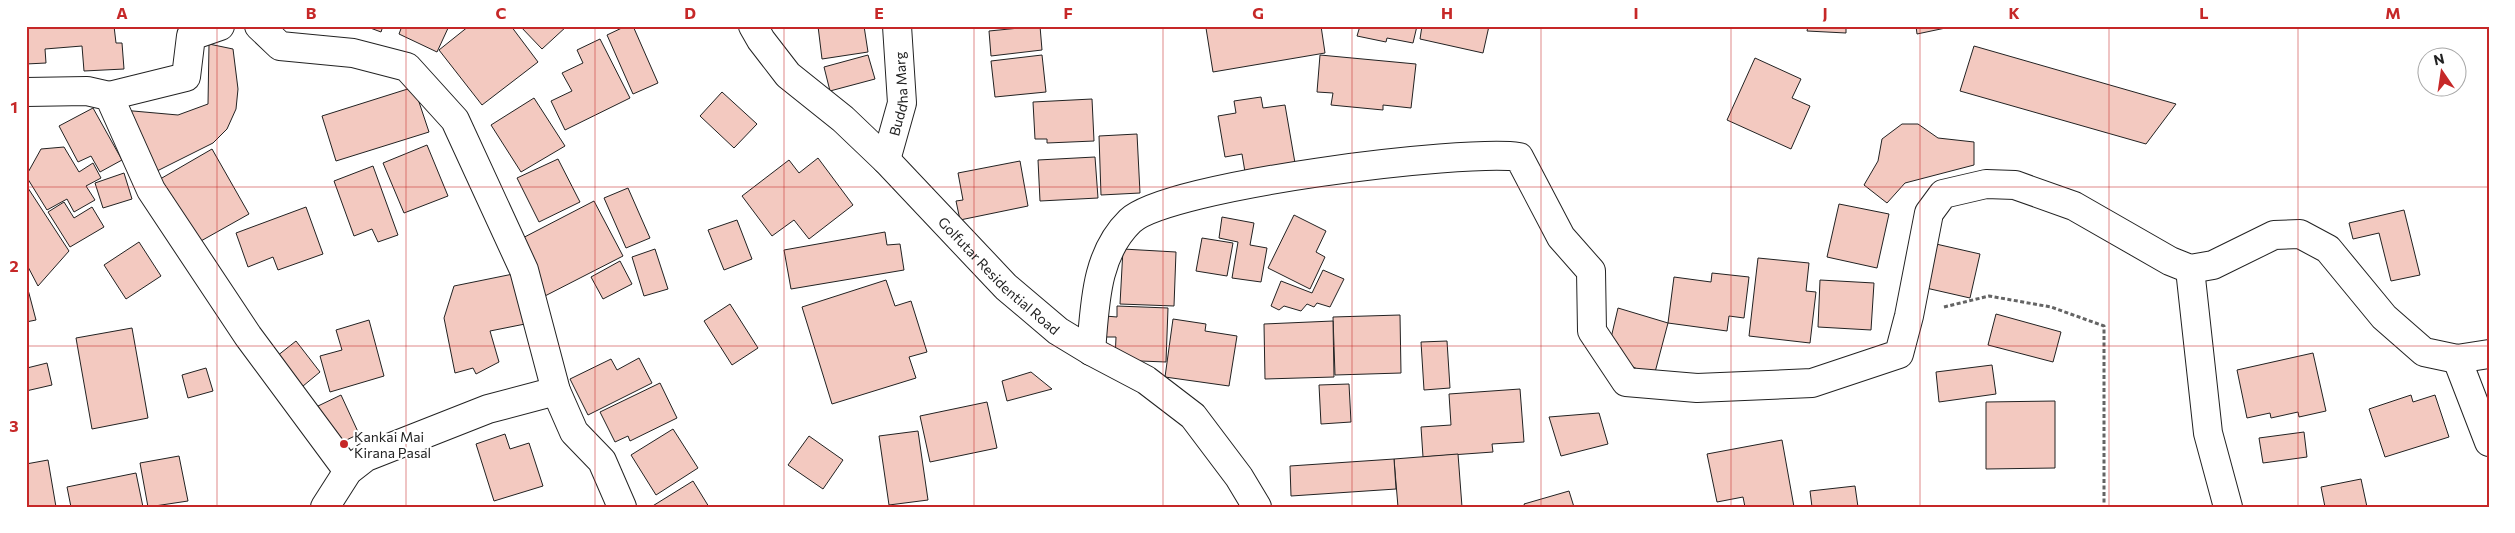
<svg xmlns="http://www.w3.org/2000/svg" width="2515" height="533" font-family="Commissioner,sans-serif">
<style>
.building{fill:#f3c9c0;stroke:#222}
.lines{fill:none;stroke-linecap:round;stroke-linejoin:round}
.street-casing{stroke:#222;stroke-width:30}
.secondary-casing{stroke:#222;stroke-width:30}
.path{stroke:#646464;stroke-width:3;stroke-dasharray:4 2.5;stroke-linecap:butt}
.street{stroke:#fff;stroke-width:28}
.secondary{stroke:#fff;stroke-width:28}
.grid{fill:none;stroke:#c62828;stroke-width:1;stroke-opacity:0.55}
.poi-dot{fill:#c62828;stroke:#fff;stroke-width:2}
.labels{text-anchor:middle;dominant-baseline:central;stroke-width:4;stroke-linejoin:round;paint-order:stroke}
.street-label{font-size:14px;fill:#222;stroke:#fff}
.poi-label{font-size:14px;fill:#222;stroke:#fff;text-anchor:start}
.neatline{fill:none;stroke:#c62828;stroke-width:2}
.grid-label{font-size:16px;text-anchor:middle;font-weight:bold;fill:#c62828}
</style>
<rect width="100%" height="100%" fill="#fff"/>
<!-- building -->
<g class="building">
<polygon points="26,26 114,26 116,43 122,43 124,69 84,71 82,46 45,49 46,63 26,64"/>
<polygon points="365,26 383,26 381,32"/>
<polygon points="402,26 449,26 437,52 399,34"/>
<polygon points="469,26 511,26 538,62 482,105 439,50"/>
<polygon points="520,26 567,26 542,49"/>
<polygon points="626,26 633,26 658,83 633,94 607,35"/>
<polygon points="818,26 864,26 868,52 822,59"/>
<polygon points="1040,26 1042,50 991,56 989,31"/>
<polygon points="1214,26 1321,26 1325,53 1213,72 1206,28"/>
<polygon points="1360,26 1417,26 1413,43 1387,38 1386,42 1357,36"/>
<polygon points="1422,26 1489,26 1483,53 1420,39"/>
<polygon points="1808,26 1846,26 1846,33 1807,31"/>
<polygon points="1916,26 1955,26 1917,34"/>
<polygon points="600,39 630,98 565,130 551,101 572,91 562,73 583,63 577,50"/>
<polygon points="209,44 233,49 238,89 236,109 227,129 213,143 153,173 122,110 178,115 208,104"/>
<polygon points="1974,46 2176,104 2146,144 1960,91"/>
<polygon points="868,55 875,79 830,91 824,67"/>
<polygon points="1042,55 1046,92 995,97 991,61"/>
<polygon points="1320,55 1416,64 1411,108 1383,105 1383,110 1331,105 1333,93 1317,92"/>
<polygon points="1755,58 1801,79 1792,98 1810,106 1791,149 1727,120"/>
<polygon points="414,87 429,132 336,161 322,116"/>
<polygon points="722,92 757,124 734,148 700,116"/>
<polygon points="1261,97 1263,108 1285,105 1295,163 1245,172 1242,154 1225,157 1218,116 1236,113 1234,101"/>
<polygon points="534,98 565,146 521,172 491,125"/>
<polygon points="1092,99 1094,141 1047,143 1047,139 1035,139 1033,102"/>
<polygon points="93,108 122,160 100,172 91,156 78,162 59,126"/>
<polygon points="1902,124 1918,124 1938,138 1974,142 1974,165 1905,183 1887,203 1864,185 1878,161 1882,139"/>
<polygon points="1137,134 1140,193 1101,195 1099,136"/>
<polygon points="427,145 448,196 404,213 383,163"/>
<polygon points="64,147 79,172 93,163 101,178 86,186 95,200 74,212 67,199 47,210 26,176 41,149"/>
<polygon points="212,149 249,214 192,246 155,182"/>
<polygon points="1095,157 1098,198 1040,201 1038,160"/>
<polygon points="818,158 853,205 809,239 794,220 772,236 742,196 789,160 799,173"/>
<polygon points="558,159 580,202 539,222 517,178"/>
<polygon points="1020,161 1028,206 960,220 956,201 963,200 958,173"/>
<polygon points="373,166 398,235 378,242 372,229 354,236 334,181"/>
<polygon points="124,173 132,199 103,208 95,183"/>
<polygon points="26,185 69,251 38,286 26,263"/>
<polygon points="628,188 650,238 626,248 604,198"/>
<polygon points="594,201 623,256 541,298 513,243"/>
<polygon points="64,202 74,218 92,207 104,227 70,247 48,212"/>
<polygon points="1839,204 1889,214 1877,268 1827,257"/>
<polygon points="306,207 323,254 278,270 273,257 248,267 236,233"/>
<polygon points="2404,210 2420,275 2391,281 2379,233 2353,239 2349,223"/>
<polygon points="1294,215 1326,231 1316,252 1325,257 1310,289 1268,268"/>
<polygon points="1222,217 1254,223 1250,245 1267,248 1261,282 1232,278 1238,242 1219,238"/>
<polygon points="737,220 752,259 724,270 708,230"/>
<polygon points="885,232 887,245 900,244 904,270 791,289 784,250"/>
<polygon points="1202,238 1233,243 1227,276 1196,271"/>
<polygon points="139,242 161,276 126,299 104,265"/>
<polygon points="1936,244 1980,254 1970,298 1926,288"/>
<polygon points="655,249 668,289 644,296 632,257"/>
<polygon points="1123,249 1176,252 1174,306 1120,304"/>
<polygon points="1758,258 1809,263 1806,291 1816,292 1810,343 1749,336"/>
<polygon points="620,261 632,284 603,299 591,277"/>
<polygon points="1323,270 1344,279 1330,307 1317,303 1314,307 1307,304 1301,311 1284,306 1279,310 1271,306 1281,281 1312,293"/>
<polygon points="518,273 530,323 490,331 499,362 476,374 473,368 455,373 444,318 454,286"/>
<polygon points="1712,273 1749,277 1744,318 1729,316 1727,331 1668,323 1674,277 1711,282"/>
<polygon points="886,280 895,306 911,301 927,352 909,357 916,378 832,404 802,307"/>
<polygon points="1820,280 1874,283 1871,330 1818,327"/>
<polygon points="26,282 36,320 26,322"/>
<polygon points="730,304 758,348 732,365 704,321"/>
<polygon points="1117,306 1168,308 1166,362 1115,360 1116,337 1104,337 1105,316 1117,317"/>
<polygon points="1618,308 1668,323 1654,376 1626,364 1611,338"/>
<polygon points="1996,314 2061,332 2053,362 1988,345"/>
<polygon points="1400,315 1401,373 1335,375 1333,317"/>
<polygon points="1173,319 1206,324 1205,331 1237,336 1229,386 1165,377"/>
<polygon points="369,320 384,376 330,392 320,356 342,350 336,330"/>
<polygon points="1333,321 1334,377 1265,379 1264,324"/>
<polygon points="132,328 148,418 92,429 76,338"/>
<polygon points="296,341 320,372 297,391 272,360"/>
<polygon points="1447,341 1450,388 1424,390 1421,342"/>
<polygon points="2313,353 2326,411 2299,417 2298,412 2271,418 2270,413 2247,418 2237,370"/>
<polygon points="639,358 652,383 588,415 570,379 611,359 617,370"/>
<polygon points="26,363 27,368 47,363 52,385 26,391"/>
<polygon points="1992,365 1996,394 1939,402 1936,372"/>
<polygon points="206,368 213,391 188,398 182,375"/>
<polygon points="1031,372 1052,389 1007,401 1002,381"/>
<polygon points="660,383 677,418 630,441 628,436 615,442 600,412"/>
<polygon points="1349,384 1351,422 1321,424 1319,385"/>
<polygon points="1520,389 1524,442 1492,444 1493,452 1423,457 1421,427 1451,425 1449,394"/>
<polygon points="341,395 359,434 336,445 318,406"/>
<polygon points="2411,395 2413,402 2435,395 2449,437 2385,457 2369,409"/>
<polygon points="2055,401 2055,468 1986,469 1986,402"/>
<polygon points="987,402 997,448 930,462 920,416"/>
<polygon points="1599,413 1608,444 1561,456 1549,417"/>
<polygon points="673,429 698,468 656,495 631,455"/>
<polygon points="918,431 928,500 889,505 879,436"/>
<polygon points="2304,432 2307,457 2263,463 2259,438"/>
<polygon points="505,434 510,449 529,443 543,486 494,501 476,444"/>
<polygon points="809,436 843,460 823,489 788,465"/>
<polygon points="1782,440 1794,507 1745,507 1743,497 1717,502 1707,454"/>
<polygon points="1458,454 1462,507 1398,507 1394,459"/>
<polygon points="179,456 188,501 148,507 140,463"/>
<polygon points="1394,459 1396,489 1291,496 1290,466"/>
<polygon points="48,460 56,507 26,507 26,464"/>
<polygon points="136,473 143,507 71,507 67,487"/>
<polygon points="2361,479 2367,507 2325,507 2321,487"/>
<polygon points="693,481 709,507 651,507"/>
<polygon points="1855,486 1858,507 1812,507 1810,491"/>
<polygon points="1569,491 1574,507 1525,507 1524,504"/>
</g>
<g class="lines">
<!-- street casing -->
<g class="street-casing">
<g id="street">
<polyline points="259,26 280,46 353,53 407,67 455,120 524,270 556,391 574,432 602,461 622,507"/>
<polyline points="26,92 87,91 109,96 151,190 248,336 348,471"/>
<polyline points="109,96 186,77 191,36 220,26"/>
<path id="s1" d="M886,160L902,103L897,26"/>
<polyline points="2190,269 2208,433 2228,507"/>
<path d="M1091,351C1095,306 1095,255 1130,221C1168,185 1463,149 1519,157L1561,237L1591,271L1592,331L1626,382L1697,388L1812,383L1899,354L1909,316L1929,213L1943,194L1986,184L2015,185L2074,206L2170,261L2190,269L2213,265L2274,235L2300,234L2328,249L2384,317L2424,352L2457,359L2489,354"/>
<polyline points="2457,359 2489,442"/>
<polyline points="325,507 348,471 366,457 488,409 556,391"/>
</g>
</g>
<!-- secondary casing -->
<g class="secondary-casing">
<g id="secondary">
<path id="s2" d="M753,26L761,40L788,75L843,119L886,160L1006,287L1058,331L1091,351L1146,380L1193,416L1239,477L1257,507"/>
</g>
</g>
<!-- path -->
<polyline class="path" points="1944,307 1989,296 2051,307 2104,326 2104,507"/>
<!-- street -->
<use href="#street" class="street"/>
<!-- secondary -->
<use href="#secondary" class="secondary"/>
</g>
<!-- grid -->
<path class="grid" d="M217,26V507M406,26V507M595,26V507M784,26V507M974,26V507M1163,26V507M1352,26V507M1541,26V507M1731,26V507M1920,26V507M2109,26V507M2298,26V507M26,187H2489M26,346H2489"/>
<!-- markers -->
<circle class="poi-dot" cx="344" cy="444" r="5"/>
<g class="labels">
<!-- street labels -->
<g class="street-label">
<text stroke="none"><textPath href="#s1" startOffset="68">Buddha Marg</textPath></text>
<text stroke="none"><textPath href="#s2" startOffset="352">Golfutar Residential Road</textPath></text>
</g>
<!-- poi labels -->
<g class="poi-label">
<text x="354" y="436">Kankai Mai<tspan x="354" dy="16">Kirana Pasal</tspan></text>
</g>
</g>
<!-- border -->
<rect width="2515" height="533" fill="none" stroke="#ffffff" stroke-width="55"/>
<!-- north arrow -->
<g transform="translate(2442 72) rotate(347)"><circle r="24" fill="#ffffff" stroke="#a7a7a7"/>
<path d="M0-4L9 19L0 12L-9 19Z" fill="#c62828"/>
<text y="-8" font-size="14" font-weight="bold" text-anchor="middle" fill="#222222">N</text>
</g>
<rect x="28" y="28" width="2460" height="478" class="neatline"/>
<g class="grid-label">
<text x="122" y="19">A</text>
<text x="311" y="19">B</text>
<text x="501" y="19">C</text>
<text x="690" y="19">D</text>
<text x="879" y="19">E</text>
<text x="1068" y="19">F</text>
<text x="1258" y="19">G</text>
<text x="1447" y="19">H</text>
<text x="1636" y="19">I</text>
<text x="1825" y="19">J</text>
<text x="2014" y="19">K</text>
<text x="2204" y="19">L</text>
<text x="2393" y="19">M</text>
<text x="14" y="113">1</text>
<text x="14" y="272">2</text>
<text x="14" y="432">3</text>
</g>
</svg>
